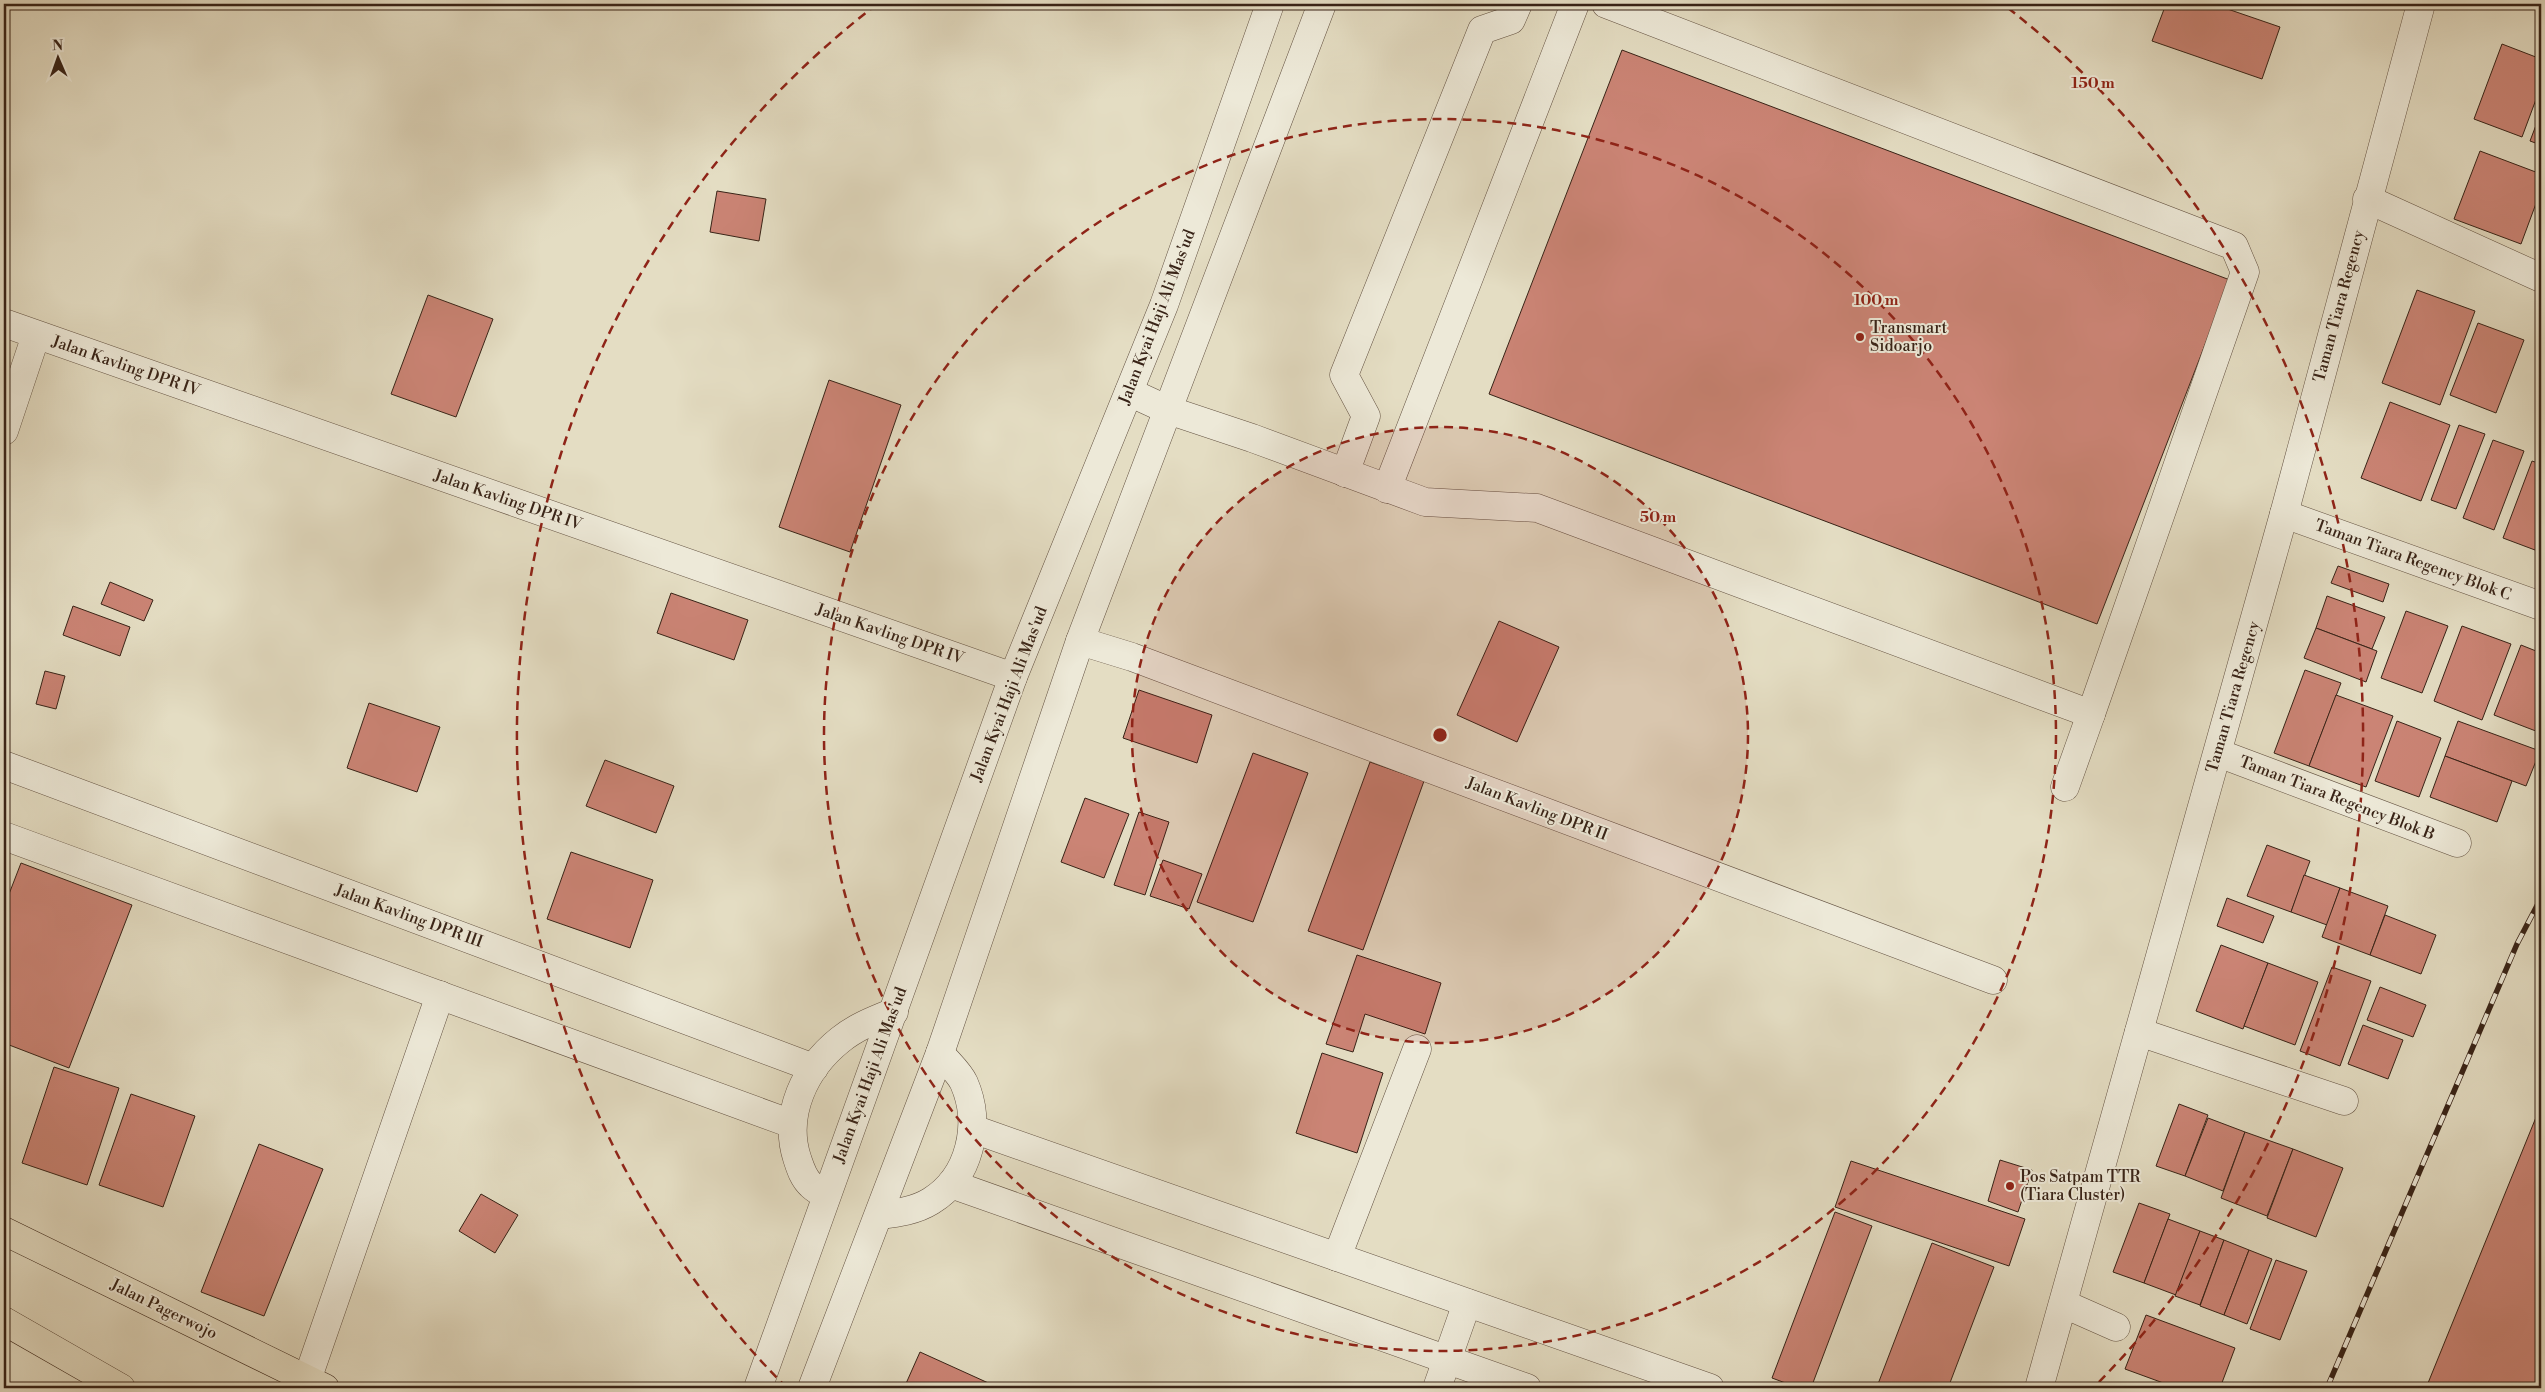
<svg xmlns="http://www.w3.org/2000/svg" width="2545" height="1392" font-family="'Libre Bodoni',serif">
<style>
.building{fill:#cb8475;stroke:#382317}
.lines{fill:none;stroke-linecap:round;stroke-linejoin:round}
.minor-casing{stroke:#635242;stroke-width:29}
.major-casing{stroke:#382317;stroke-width:29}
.minor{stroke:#ede9d8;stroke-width:28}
.major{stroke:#e4ddc3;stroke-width:28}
.rail-casing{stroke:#382317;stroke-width:5.5}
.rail{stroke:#ede9d8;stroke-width:4;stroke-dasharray:11;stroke-linecap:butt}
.ring{fill:none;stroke:#8f2418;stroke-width:2.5;stroke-dasharray:9 6}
.poi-dot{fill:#8f2418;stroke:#ede9d8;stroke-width:2}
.labels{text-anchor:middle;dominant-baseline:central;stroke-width:4;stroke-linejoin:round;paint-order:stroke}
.street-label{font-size:16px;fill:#382317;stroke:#ede9d8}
.poi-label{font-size:16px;fill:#382317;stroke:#ede9d8;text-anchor:start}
.centre{fill:#8f2418;stroke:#ede9d8;stroke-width:2.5}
.ring-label{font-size:15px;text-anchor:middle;font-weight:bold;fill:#8f2418;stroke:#ede9d8;stroke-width:4;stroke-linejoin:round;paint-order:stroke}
</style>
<rect width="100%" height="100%" fill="#e4ddc3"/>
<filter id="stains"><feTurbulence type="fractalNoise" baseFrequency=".004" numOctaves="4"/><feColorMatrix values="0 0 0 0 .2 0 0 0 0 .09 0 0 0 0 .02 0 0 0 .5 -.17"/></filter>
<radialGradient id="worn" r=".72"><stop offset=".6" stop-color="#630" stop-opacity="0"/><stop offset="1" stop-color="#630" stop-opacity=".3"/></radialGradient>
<!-- building -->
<g class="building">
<polygon points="2166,4 2213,4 2280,27 2262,79 2152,41"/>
<polygon points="2502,44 2541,59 2541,86 2522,137 2474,119"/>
<polygon points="1622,50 2230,280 2097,624 1489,394"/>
<polygon points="2541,112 2541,145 2530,141"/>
<polygon points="2480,151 2541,174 2541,190 2521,244 2454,219"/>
<polygon points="717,191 766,199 759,241 710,232"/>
<polygon points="2417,290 2475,311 2440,405 2382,383"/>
<polygon points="428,295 493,319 456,417 391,394"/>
<polygon points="2478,323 2524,340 2496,413 2450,395"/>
<polygon points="829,380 901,405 850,552 779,527"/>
<polygon points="2390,402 2450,425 2421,501 2361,478"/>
<polygon points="2459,425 2485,434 2456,509 2431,500"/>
<polygon points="2493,440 2524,451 2494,530 2463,518"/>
<polygon points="2532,461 2541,464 2541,534 2535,550 2503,538"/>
<polygon points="2338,566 2389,584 2383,602 2331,583"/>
<polygon points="110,582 153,600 144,621 101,604"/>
<polygon points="671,593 748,620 734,660 657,633"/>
<polygon points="2327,596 2385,617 2372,649 2316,628"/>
<polygon points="73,606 130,627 120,656 63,635"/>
<polygon points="2406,611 2448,626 2422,693 2381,678"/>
<polygon points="1499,621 1559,647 1517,742 1457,715"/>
<polygon points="2462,626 2511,644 2482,720 2434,701"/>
<polygon points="2316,628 2377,651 2366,682 2304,658"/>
<polygon points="2521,645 2541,653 2541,733 2494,715"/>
<polygon points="2305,670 2341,683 2309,766 2274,753"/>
<polygon points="45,671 65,676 56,709 36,704"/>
<polygon points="1139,690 1212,715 1197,763 1123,738"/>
<polygon points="2336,695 2393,716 2366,787 2309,766"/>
<polygon points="369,703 440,727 417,792 347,768"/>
<polygon points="2397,721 2441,738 2419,797 2375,781"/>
<polygon points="2458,721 2540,751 2526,786 2445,756"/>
<polygon points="1253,753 1308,773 1253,922 1197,902"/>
<polygon points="2445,756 2512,781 2497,822 2430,797"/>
<polygon points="605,760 674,786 656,833 586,806"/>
<polygon points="1370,762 1424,781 1363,950 1308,931"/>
<polygon points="1085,798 1129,814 1104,878 1061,862"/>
<polygon points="1139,812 1169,822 1145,895 1114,885"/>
<polygon points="2267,845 2310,861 2291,912 2247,896"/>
<polygon points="571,852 653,880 630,948 547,919"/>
<polygon points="1163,860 1202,874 1189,909 1150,896"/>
<polygon points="21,863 132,905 69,1068 4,1043 4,907"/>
<polygon points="2304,875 2340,888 2327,925 2291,912"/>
<polygon points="2340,888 2388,906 2370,955 2322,937"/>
<polygon points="2227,898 2274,916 2263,943 2217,926"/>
<polygon points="2385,915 2436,935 2421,974 2370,955"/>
<polygon points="2221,945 2268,963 2243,1029 2196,1011"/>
<polygon points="1357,955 1441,983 1425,1034 1365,1014 1353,1052 1326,1044"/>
<polygon points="2268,963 2318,982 2295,1045 2244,1026"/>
<polygon points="2332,967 2371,981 2340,1066 2300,1051"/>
<polygon points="2380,987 2426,1005 2413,1037 2367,1020"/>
<polygon points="2363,1025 2403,1040 2388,1079 2348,1064"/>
<polygon points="1322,1053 1383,1073 1357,1153 1296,1133"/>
<polygon points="54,1067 119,1088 87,1185 22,1163"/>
<polygon points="131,1094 195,1116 163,1207 99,1185"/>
<polygon points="2179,1104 2208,1115 2185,1176 2156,1166"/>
<polygon points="2541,1105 2541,1378 2537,1388 2426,1388"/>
<polygon points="2208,1118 2245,1132 2223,1191 2185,1176"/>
<polygon points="2245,1132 2293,1149 2267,1216 2221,1198"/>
<polygon points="259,1144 323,1169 264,1316 201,1292"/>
<polygon points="2293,1149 2343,1168 2316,1237 2267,1218"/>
<polygon points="2000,1160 2032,1170 2018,1212 1988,1201"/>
<polygon points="1851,1161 2025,1219 2009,1266 1835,1207"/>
<polygon points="481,1194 518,1215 495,1253 459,1231"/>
<polygon points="2139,1203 2170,1214 2144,1283 2113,1272"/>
<polygon points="1835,1212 1872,1226 1811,1388 1799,1388 1772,1378"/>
<polygon points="2168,1219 2200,1231 2176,1295 2144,1283"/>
<polygon points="2200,1231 2224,1240 2200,1305 2175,1296"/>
<polygon points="2224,1240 2249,1250 2224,1315 2200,1306"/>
<polygon points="1932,1243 1994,1267 1948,1388 1889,1388 1878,1384"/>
<polygon points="2249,1250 2272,1259 2247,1324 2224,1315"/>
<polygon points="2276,1260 2307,1271 2280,1340 2250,1329"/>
<polygon points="2146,1315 2235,1348 2220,1388 2177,1388 2125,1369"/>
<polygon points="920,1352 995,1386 994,1388 904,1388"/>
</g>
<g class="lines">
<!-- minor casing -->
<g class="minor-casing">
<g id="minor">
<polyline points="2367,199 2541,278"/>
<polyline points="4,323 1013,677"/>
<polyline points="1129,392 1168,410 1252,438 1425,502 1537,508 2091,714 2245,272 2234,246 1606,4"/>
<polyline points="4,431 36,335"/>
<polyline points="1345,473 1366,416 1344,375 1482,30 1511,20 1518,4"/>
<polyline points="1387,489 1575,4"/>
<polyline points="2284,514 2541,606"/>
<polyline points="1080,641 1132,657 1993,980"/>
<polyline points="2218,753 2457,843"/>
<polyline points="4,765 814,1068"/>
<polyline points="2065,787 2091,714"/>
<polyline points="4,836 792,1124"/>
<polyline points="2139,1032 2344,1101"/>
<polyline points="973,1129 1710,1388"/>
<polyline points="951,1184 1527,1388"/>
<path d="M826,1196C821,1192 815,1189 811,1185C803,1178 800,1167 797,1158C783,1114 805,1068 840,1040C856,1027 874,1020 894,1012"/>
<path d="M880,1215C897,1213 915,1211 931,1201C970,1177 982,1124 964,1083C959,1072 947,1062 940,1053"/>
<polyline points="1337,1257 1417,1049"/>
<polyline points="2064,1304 2116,1327"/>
<polyline points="307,1380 440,995"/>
<polyline points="758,1388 1013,677 1164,305 1270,4"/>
<polyline points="812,1388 940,1053 1080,641 1322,4"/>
<polyline points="1437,1388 1467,1303"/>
<polyline points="2039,1388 2284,514 2421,4"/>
</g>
</g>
<!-- major casing -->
<g class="major-casing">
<g id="major">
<polyline points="4,1231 325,1388"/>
<polyline points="4,1321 121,1388"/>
</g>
</g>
<!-- minor -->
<use href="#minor" class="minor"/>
<!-- major -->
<use href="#major" class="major"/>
<!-- rail casing -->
<g class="rail-casing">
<polyline id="rail" points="2327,1388 2517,944 2541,898"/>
</g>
<!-- rail -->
<use href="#rail" class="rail"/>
</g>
<!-- distance rings -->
<circle cx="1440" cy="735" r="308" fill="#8f2418" fill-opacity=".12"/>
<g class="ring">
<circle cx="1440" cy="735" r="308"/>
<circle cx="1440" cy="735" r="616"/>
<path d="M787 1388A923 923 0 0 1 872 8M2008 8A923 923 0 0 1 2093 1388"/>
</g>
<!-- markers -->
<g class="poi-dot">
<circle cx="1860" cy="337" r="5"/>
<circle cx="2010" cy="1186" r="5"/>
</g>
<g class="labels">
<!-- street labels -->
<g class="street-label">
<text transform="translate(2339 306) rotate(-75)">Taman Tiara Regency</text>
<text transform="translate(1157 317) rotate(-69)">Jalan Kyai Haji Ali Mas'ud</text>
<text transform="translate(126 366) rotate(19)">Jalan Kavling DPR IV</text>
<text transform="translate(508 500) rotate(19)">Jalan Kavling DPR IV</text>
<text transform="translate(2413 560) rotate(20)">Taman Tiara Regency Blok C</text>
<text transform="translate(890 634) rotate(19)">Jalan Kavling DPR IV</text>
<text transform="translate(1009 694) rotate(-69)">Jalan Kyai Haji Ali Mas'ud</text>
<text transform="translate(2233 697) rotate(-74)">Taman Tiara Regency</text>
<text transform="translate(2337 798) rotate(21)">Taman Tiara Regency Blok B</text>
<text transform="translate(1537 809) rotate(21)">Jalan Kavling DPR II</text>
<text transform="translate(409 916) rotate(20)">Jalan Kavling DPR III</text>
<text transform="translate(870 1075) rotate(-70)">Jalan Kyai Haji Ali Mas'ud</text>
<text transform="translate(164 1309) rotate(26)">Jalan Pagerwojo</text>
</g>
<!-- poi labels -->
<g class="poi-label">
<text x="1870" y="328">Transmart<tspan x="1870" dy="18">Sidoarjo</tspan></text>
<text x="2020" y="1177">Pos Satpam TTR<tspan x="2020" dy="18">(Tiara Cluster)</tspan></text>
</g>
</g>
<circle cx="1440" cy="735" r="8" class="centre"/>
<g class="ring-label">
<text x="2093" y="88">150 m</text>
<text x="1876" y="305">100 m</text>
<text x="1658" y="522">50 m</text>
</g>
<!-- margin -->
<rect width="2545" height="1392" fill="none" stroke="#e4ddc3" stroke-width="20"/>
<rect x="5" y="5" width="2535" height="1382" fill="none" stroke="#382317" stroke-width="2.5"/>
<rect x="10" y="10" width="2525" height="1372" fill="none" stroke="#382317"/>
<!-- north arrow -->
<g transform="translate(58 58) rotate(358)" stroke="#ede9d8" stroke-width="4" paint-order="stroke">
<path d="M0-4L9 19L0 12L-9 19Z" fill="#382317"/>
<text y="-8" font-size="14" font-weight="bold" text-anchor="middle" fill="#382317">N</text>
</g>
<rect width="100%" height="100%" filter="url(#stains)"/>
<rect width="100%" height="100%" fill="url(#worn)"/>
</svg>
